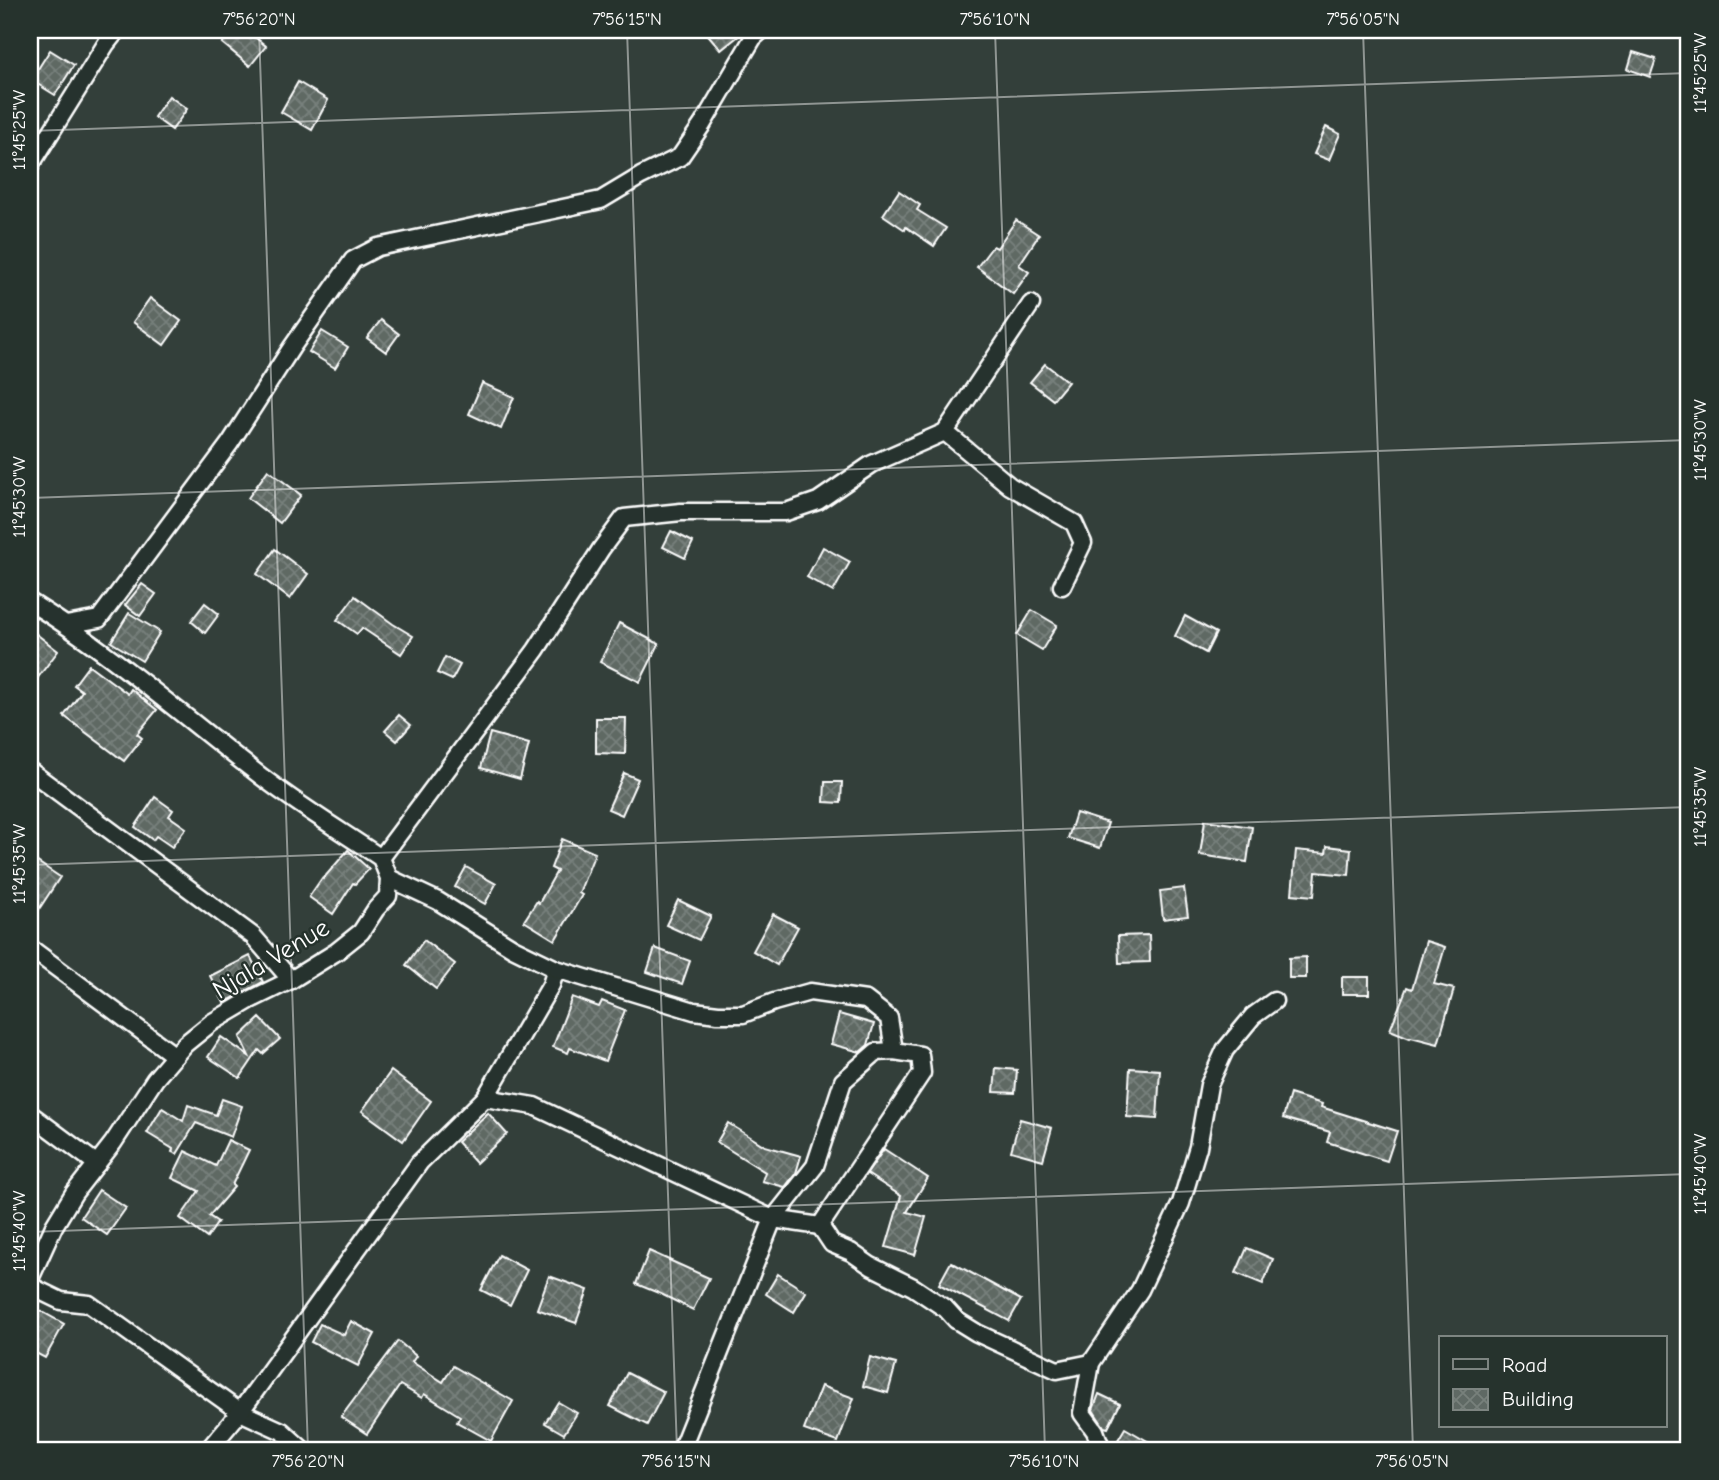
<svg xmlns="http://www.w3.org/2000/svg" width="1719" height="1480" font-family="'Comic Neue',sans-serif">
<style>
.building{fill:url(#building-cross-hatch);stroke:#fff;stroke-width:2}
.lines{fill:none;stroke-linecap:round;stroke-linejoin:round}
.minor-casing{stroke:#fff;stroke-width:21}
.minor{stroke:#26332d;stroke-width:16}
.ticks{fill:none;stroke:#fff;stroke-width:2;stroke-opacity:0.45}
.labels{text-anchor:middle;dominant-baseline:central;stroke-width:5;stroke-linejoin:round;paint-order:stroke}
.street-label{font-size:26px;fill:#fff;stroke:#26332d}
.neatline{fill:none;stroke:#fff;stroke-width:2.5}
.ticks-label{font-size:18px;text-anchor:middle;fill:#fff}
</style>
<defs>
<pattern id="building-cross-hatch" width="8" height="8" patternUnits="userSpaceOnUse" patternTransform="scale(1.75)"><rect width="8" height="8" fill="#5f6964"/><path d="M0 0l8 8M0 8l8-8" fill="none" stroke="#77807b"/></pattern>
</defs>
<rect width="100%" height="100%" fill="#333f3a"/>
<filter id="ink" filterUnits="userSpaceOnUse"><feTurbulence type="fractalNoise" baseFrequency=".0143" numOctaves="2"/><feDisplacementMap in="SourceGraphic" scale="14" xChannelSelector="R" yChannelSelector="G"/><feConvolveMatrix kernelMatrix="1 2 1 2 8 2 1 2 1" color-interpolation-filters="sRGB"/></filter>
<g filter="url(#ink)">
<!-- building -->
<g class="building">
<polygon points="233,30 246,30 266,46 250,66 222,43"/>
<polygon points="704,30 746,30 721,50"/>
<polygon points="50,50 74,65 55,95 31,80"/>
<polygon points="1633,52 1656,59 1650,77 1628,69"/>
<polygon points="298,82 328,100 312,130 281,112"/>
<polygon points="169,96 187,109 172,130 154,117"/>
<polygon points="1326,127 1340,134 1329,160 1314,154"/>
<polygon points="899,191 920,205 917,210 946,228 934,246 906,227 905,230 883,215"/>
<polygon points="1016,220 1039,235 1019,265 1029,272 1013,294 977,267 993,246 997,248"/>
<polygon points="150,298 181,321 164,345 133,322"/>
<polygon points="381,320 399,334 386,352 367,338"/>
<polygon points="322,331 348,347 335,368 309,352"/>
<polygon points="1045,364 1068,382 1053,400 1030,382"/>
<polygon points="482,383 514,397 501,429 469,414"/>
<polygon points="268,470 301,495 280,523 248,498"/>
<polygon points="671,531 693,542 685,558 663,547"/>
<polygon points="823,547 850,562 833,592 807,577"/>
<polygon points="275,549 308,574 290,599 257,574"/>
<polygon points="142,584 156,594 140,616 125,605"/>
<polygon points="355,596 393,624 413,636 401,654 362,628 357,634 337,620"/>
<polygon points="205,603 219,614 205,633 191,621"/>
<polygon points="1032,610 1057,625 1042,650 1017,635"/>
<polygon points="129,613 160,632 142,661 111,642"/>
<polygon points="1185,616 1216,633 1206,653 1175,636"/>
<polygon points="619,623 659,644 640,682 600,662"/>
<polygon points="30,629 58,651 30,688"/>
<polygon points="445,657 460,665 452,680 437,673"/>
<polygon points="89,665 128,694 131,689 157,710 137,734 142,738 124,761 64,716 82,691 74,685"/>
<polygon points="399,715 411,725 397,741 385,731"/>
<polygon points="596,718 626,718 625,754 596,753"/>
<polygon points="490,733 529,744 520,779 481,768"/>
<polygon points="624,773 638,779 622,815 608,809"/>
<polygon points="825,782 842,782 841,803 824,802"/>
<polygon points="155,797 173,810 169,816 186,828 172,847 156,836 153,840 135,827"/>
<polygon points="1076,813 1108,823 1100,848 1068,838"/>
<polygon points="1205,820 1252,827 1247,862 1200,855"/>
<polygon points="562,839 595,853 579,893 582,895 555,940 524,921 537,901 539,903 557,871 551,868"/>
<polygon points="1327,846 1351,849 1349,875 1316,872 1314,896 1292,894 1296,850 1326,853"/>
<polygon points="348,850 369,869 355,884 353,883 333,914 309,897 322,878 323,879"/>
<polygon points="30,857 60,877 30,923"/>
<polygon points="466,867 496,884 485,904 455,887"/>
<polygon points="1184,888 1188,916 1163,919 1160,891"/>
<polygon points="678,900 711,916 699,940 666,925"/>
<polygon points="773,914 798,927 777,965 753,951"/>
<polygon points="1149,935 1150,962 1119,963 1118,936"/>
<polygon points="424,940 455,964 436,989 406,965"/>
<polygon points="1426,941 1445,947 1434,984 1454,989 1438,1044 1411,1037 1410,1038 1390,1030 1407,987 1412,989"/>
<polygon points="655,948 690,961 682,984 647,972"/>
<polygon points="250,956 263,982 224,1003 210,976"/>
<polygon points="1306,957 1306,978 1289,978 1289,958"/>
<rect x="1342" y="977" width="27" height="17"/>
<polygon points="572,997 599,1007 602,1001 625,1010 605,1061 570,1048 568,1053 553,1047"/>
<polygon points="839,1014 874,1024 868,1045 860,1052 831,1044"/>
<polygon points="260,1018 280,1039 263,1054 259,1050 240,1078 208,1057 221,1037 249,1056 240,1037"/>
<polygon points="996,1068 1017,1070 1015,1093 994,1092"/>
<polygon points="1130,1068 1160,1070 1157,1119 1127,1117"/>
<polygon points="391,1071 431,1101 403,1141 362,1111"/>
<polygon points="1290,1094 1322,1104 1321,1107 1397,1131 1387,1161 1327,1142 1330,1132 1283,1118"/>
<polygon points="222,1099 242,1106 231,1137 196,1123 177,1154 172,1152 173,1149 147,1133 162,1108 183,1121 188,1105 216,1115"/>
<polygon points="488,1113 507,1134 476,1163 457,1142"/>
<polygon points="1020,1119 1052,1128 1043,1160 1011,1151"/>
<polygon points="728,1123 765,1146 801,1156 796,1173 785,1187 762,1181 765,1172 717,1142"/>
<polygon points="228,1140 249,1150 232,1185 234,1187 209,1216 218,1222 207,1238 180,1218 199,1191 172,1178 185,1151 216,1166"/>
<polygon points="884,1149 928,1178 907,1212 926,1217 915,1255 886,1247 901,1196 867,1174"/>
<polygon points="99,1190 126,1208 107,1235 81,1217"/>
<polygon points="1247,1248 1273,1259 1263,1284 1236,1273"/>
<polygon points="649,1251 709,1278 693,1310 661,1294 636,1284"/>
<polygon points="499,1255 527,1270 510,1305 481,1290"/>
<polygon points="951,1262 1021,1300 1009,1321 939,1284"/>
<polygon points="778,1274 806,1292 794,1312 766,1294"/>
<polygon points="549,1276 588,1290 576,1323 537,1309"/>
<polygon points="30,1305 64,1324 45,1358 30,1350"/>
<polygon points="351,1321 375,1334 358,1366 311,1342 320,1324 344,1335"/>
<polygon points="398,1341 416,1356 412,1362 443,1382 453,1366 513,1401 491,1441 457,1422 460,1416 424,1394 422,1398 400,1385 367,1434 341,1417"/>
<polygon points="870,1357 896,1364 888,1393 863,1386"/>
<polygon points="627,1373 664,1392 647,1425 610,1406"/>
<polygon points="821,1386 854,1398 838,1442 804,1430"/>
<polygon points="1099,1394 1120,1404 1108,1428 1104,1427 1093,1410"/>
<polygon points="558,1402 577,1413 564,1434 545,1423"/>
<polygon points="1125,1428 1163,1450 1112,1450"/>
</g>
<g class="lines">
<!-- minor casing -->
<g class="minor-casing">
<g id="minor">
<polyline points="30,166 106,44 117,30"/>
<polyline points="945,432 1010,486 1074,523 1083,543 1062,586"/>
<path d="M30,602C109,651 179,713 253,770C293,802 338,829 381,858L389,878L388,896L376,909L361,932L336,952L291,980L250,1000L211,1023L185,1044L155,1079L113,1143L74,1193L54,1226L30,1279"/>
<polyline points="66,625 99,619 230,443 292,347 353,260 378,247 601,200 641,176 680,157 702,125 753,38 762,30"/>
<polyline points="30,771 253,936 291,980"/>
<polyline points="381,858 536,650 601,549 624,518 681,512 786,512 818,501 872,464 945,432 1031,304"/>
<polyline points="389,878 438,901 513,948 556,969 551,985 485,1098"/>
<polyline points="30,948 175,1056"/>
<polyline points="556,969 694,1011 718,1014 743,1014 774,1002 810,992 866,1000 889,1018 894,1051"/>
<polyline points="30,1114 97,1164"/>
<polyline points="820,1226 832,1244 851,1252 871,1266 913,1287 946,1309 956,1320 977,1333 1057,1370 1091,1363"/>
<polyline points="30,1286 61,1301 89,1304 240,1412 282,1431 303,1450"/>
<polyline points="208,1450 240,1412 420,1162 485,1098 534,1106 773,1219 820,1226 922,1073 920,1055 894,1051 876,1052 843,1081 815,1166 773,1219 681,1450"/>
<polyline points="1102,1450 1095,1431 1082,1413 1091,1363 1140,1290 1181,1203 1198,1147 1209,1085 1225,1050 1253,1016 1274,1001"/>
</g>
</g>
<!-- minor -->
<use href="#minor" class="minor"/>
</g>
</g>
<!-- ticks -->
<path class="ticks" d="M259,30L308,1450M627,30L677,1450M995,30L1045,1450M1363,30L1413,1450M30,131L1689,73M30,498L1689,440M30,865L1689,807M30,1232L1689,1174"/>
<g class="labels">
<!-- street labels -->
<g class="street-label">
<text transform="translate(271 959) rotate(-31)">Njala Venue</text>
</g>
</g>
<!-- margin -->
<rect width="1719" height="1480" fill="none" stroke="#26332d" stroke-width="77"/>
<!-- legend -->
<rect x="1439" y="1336" width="228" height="91" fill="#26332d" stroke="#7d8581" stroke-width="2"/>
<rect x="1453" y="1359" width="35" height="10" fill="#26332d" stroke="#7d8581" stroke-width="2"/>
<text x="1502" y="1372" font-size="21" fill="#ffffff">Road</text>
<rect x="1453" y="1389" width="35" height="21" fill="url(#building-cross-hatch)" stroke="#7d8581" stroke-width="2"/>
<text x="1502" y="1406" font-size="21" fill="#ffffff">Building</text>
<rect x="38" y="38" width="1642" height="1404" class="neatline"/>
<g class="ticks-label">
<text x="259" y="25">7°56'20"N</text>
<text x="627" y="25">7°56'15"N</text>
<text x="995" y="25">7°56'10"N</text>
<text x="1363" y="25">7°56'05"N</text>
<text transform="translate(1700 73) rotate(-90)" y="6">11°45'25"W</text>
<text transform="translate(19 130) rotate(-90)" y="6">11°45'25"W</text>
<text transform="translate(1700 440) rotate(-90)" y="6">11°45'30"W</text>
<text transform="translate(19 497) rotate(-90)" y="6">11°45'30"W</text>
<text transform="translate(1700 807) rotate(-90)" y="6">11°45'35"W</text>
<text transform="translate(19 864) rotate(-90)" y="6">11°45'35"W</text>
<text transform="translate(1700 1174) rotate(-90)" y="6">11°45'40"W</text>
<text transform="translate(19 1231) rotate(-90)" y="6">11°45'40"W</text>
<text x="308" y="1467">7°56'20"N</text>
<text x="676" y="1467">7°56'15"N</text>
<text x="1044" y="1467">7°56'10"N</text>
<text x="1412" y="1467">7°56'05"N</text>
</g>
</svg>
